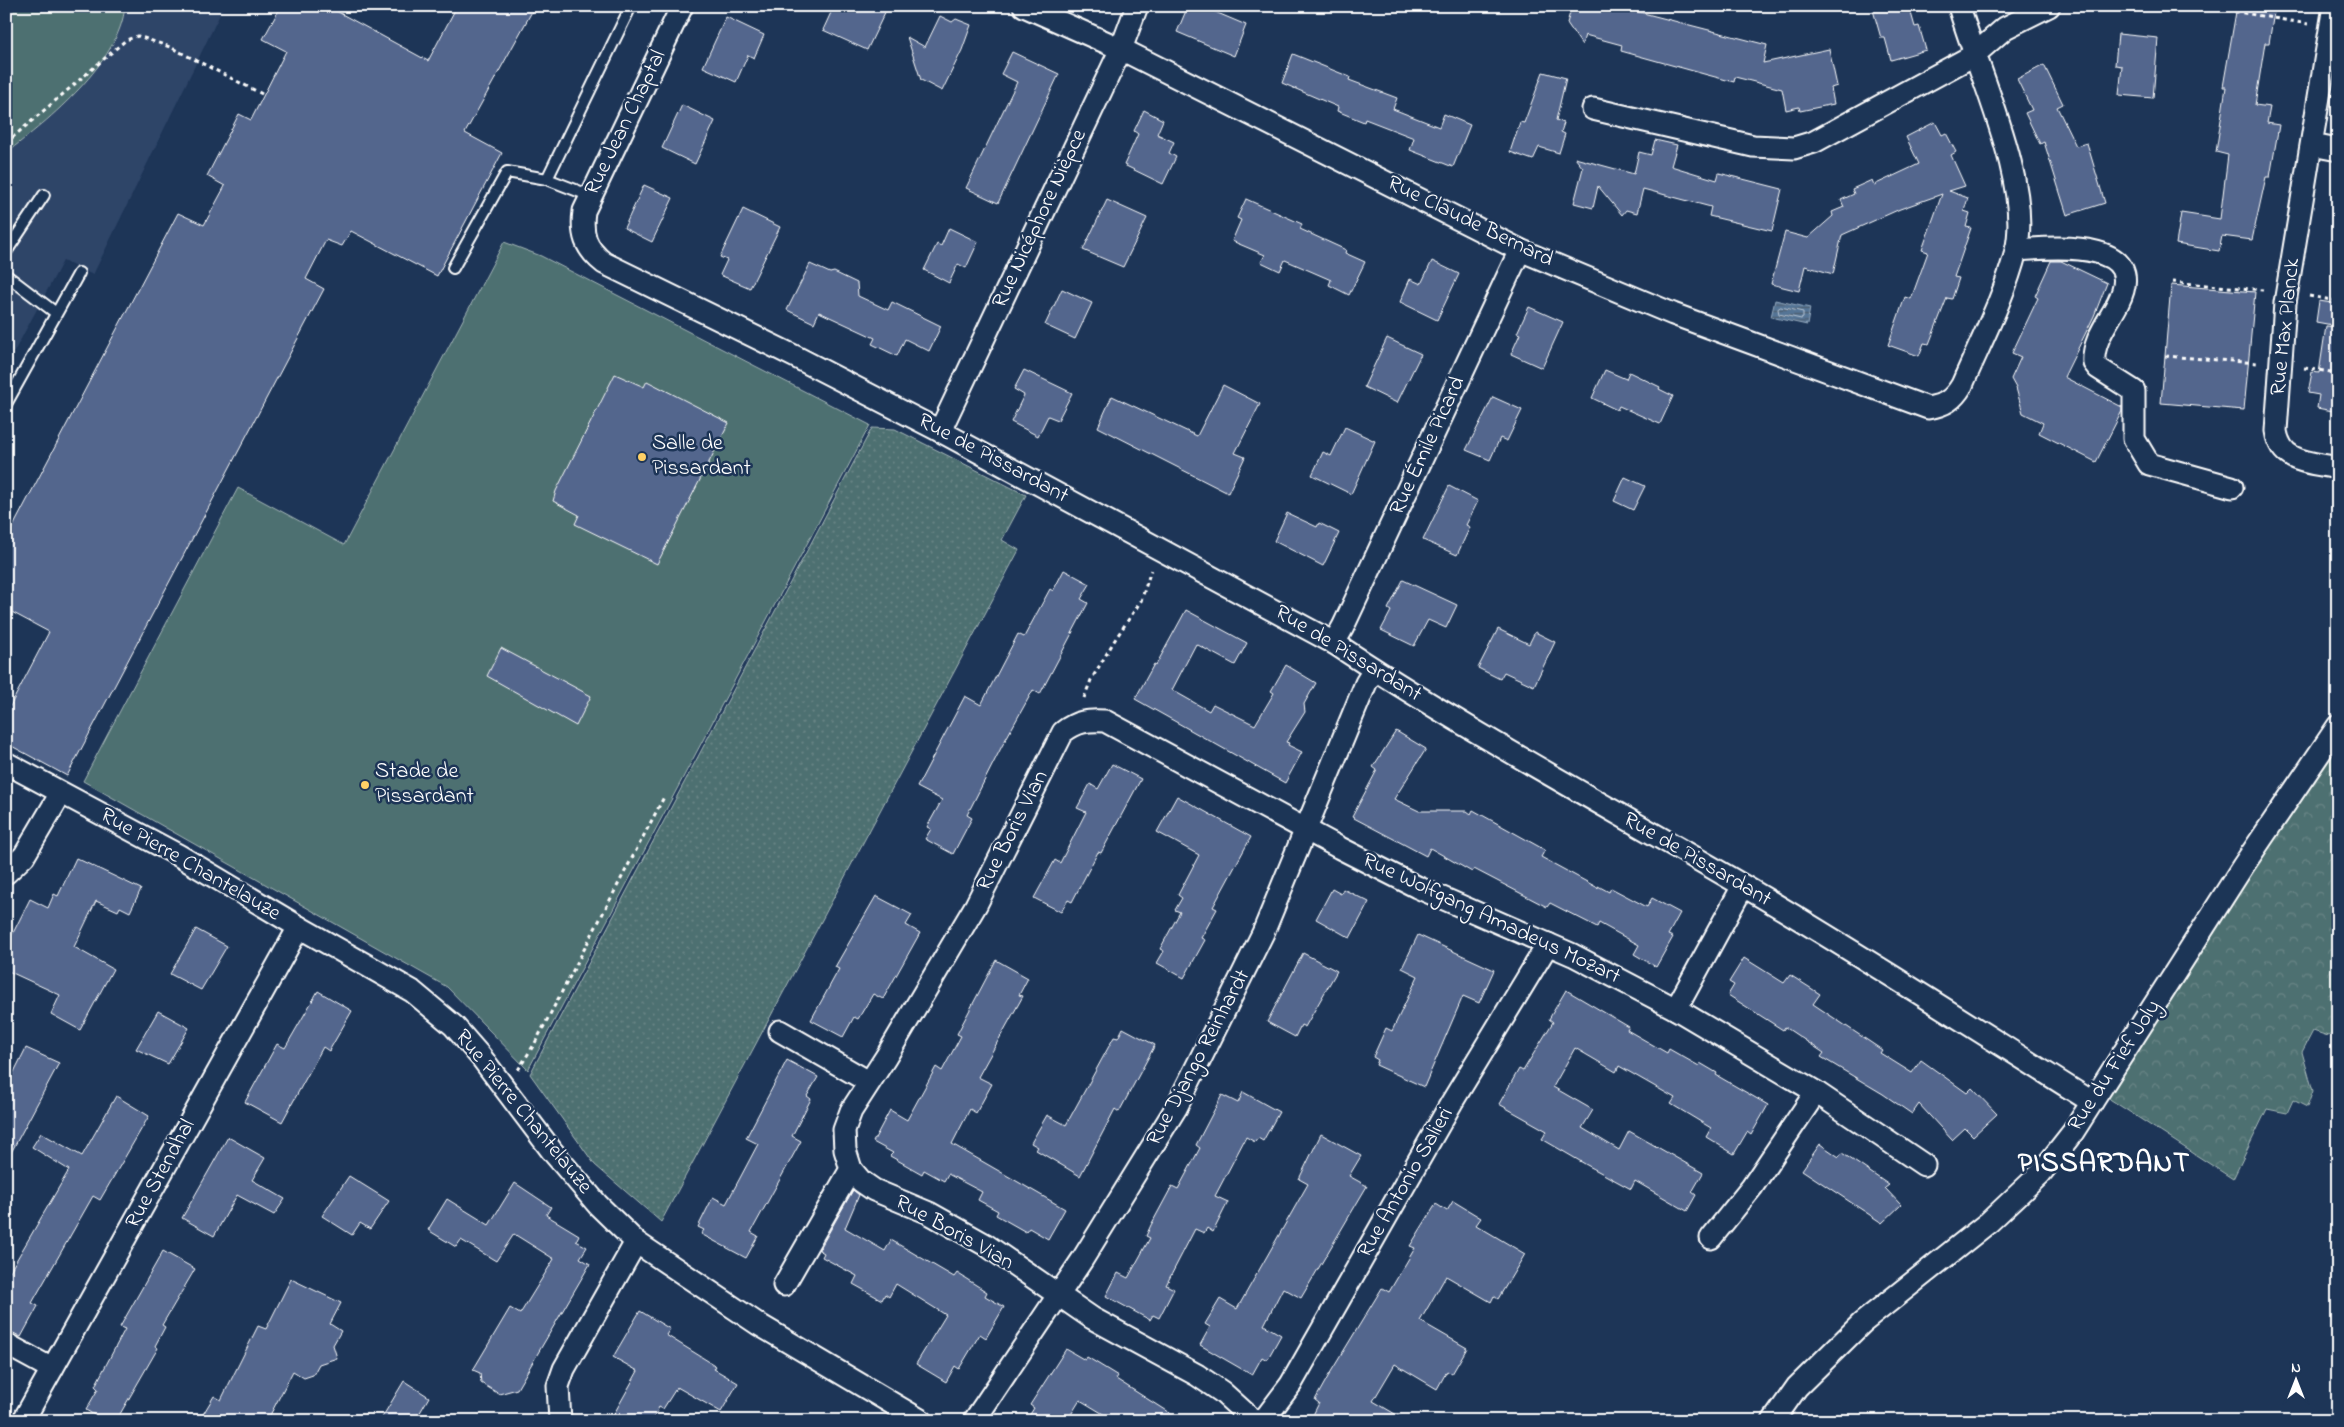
<svg xmlns="http://www.w3.org/2000/svg" width="2344" height="1427" font-family="'Indie Flower',sans-serif">
<style>
.built{fill:#2d4467}
.grass{fill:url(#grass-dots);stroke:#a6b8b8}
.forest{fill:url(#forest-crowns);stroke:#a6b8b8}
.park{fill:#4e7071;stroke:#a6b8b8}
.water{fill:url(#water-rules);stroke:#98acc0}
.lines{fill:none;stroke-linecap:round;stroke-linejoin:round}
.shore{stroke:#bbc7d5;stroke-width:1}
.building{fill:#53668d;stroke:#fff}
.lane-casing{stroke:#fff;stroke-width:14}
.street-casing{stroke:#fff;stroke-width:25}
.path{stroke:#fff;stroke-width:3;stroke-dasharray:4 4;stroke-linecap:butt}
.lane{stroke:#1d3557;stroke-width:10}
.street{stroke:#1d3557;stroke-width:21}
.poi-dot{fill:#ffd166;stroke:#1d3557;stroke-width:2}
.labels{text-anchor:middle;dominant-baseline:central;stroke-width:5;stroke-linejoin:round;paint-order:stroke}
.street-label{font-size:22px;fill:#fff;stroke:#1d3557}
.poi-label{font-size:22px;fill:#fff;stroke:#1d3557;text-anchor:start}
.district-label{font-size:28px;font-weight:bold;letter-spacing:1px;fill:#fff;stroke:#1d3557}
</style>
<defs>
<pattern id="grass-dots" width="8" height="8" patternUnits="userSpaceOnUse" patternTransform="scale(1.25)"><rect width="8" height="8" fill="#4e7071"/><path d="M2 2h.1M6 6h.1" fill="none" stroke="#698586" stroke-width="1.8" stroke-linecap="round"/></pattern>
<pattern id="forest-crowns" width="20" height="18" patternUnits="userSpaceOnUse" patternTransform="scale(1.25)"><rect width="20" height="18" fill="#4e7071"/><path d="M2 6a3 3 0 1 1 6 0M12 15a3 3 0 1 1 6 0" fill="none" stroke="#698586"/></pattern>
<pattern id="water-rules" width="6" height="5" patternUnits="userSpaceOnUse" patternTransform="scale(1.25)"><rect width="6" height="5" fill="#547496"/><path d="M0 2.5h6" fill="none" stroke="#505e6d"/></pattern>
</defs>
<rect width="100%" height="100%" fill="#1d3557"/>
<filter id="ink" filterUnits="userSpaceOnUse"><feTurbulence type="fractalNoise" baseFrequency=".02" numOctaves="2"/><feDisplacementMap in="SourceGraphic" scale="10" xChannelSelector="R" yChannelSelector="G"/><feConvolveMatrix kernelMatrix="1 2 1 2 8 2 1 2 1" color-interpolation-filters="sRGB"/></filter>
<g filter="url(#ink)">
<!-- built -->
<polygon class="built" points="6,6 224,6 93,275 63,261 14,352 6,352"/>
<!-- grass -->
<polygon class="grass" points="872,428 895,429 1026,495 1002,540 1019,550 661,1222 595,1165 530,1074"/>
<!-- forest -->
<polygon class="forest" points="2338,738 2338,1031 2328,1036 2313,1031 2302,1052 2313,1091 2307,1107 2293,1100 2287,1113 2267,1109 2233,1179 2105,1096"/>
<!-- park -->
<g class="park">
<path d="M6,6H125C120,62 49,120 6,153V132L13,126L6,131Z"/>
<polygon points="504,242 541,256 870,425 528,1070 447,987 83,781 238,488 344,545"/>
</g>
<!-- water -->
<polygon class="water" points="1775,300 1810,308 1807,325 1771,317"/>
<g class="lines">
<!-- shore -->
<polygon class="shore" points="1781,307 1803,312 1803,318 1801,319 1779,314 1778,309"/>
</g>
<!-- building -->
<g class="building">
<polygon points="281,6 327,6 428,61 457,6 535,6 465,133 502,153 437,276 351,231 342,246 326,240 306,279 324,289 67,776 6,743 6,714 49,632 6,609 6,540 178,213 204,225 225,186 207,176 239,114 251,120 286,51 263,39"/>
<polygon points="834,6 888,6 867,50 823,30"/>
<polygon points="1188,6 1201,6 1246,25 1234,56 1177,32"/>
<polygon points="1572,6 1616,6 1767,45 1763,63 1829,49 1837,86 1831,88 1834,104 1800,111 1799,107 1786,110 1782,89 1735,77 1734,82 1704,74 1621,51 1622,45 1585,35 1582,45 1567,23"/>
<polygon points="1886,6 1909,6 1915,27 1919,26 1926,50 1891,60 1885,38 1881,38 1873,10"/>
<polygon points="2237,6 2275,6 2269,43 2265,43 2255,105 2270,107 2267,123 2279,125 2270,177 2266,177 2252,240 2222,236 2219,251 2176,244 2181,213 2220,219 2228,155 2216,152 2226,87 2223,87"/>
<polygon points="940,16 952,22 956,19 971,25 962,50 942,91 921,80 907,37 925,47"/>
<polygon points="726,17 764,35 754,58 748,55 736,82 703,67"/>
<polygon points="2118,34 2158,38 2153,98 2119,95 2122,66 2115,65"/>
<polygon points="1012,52 1059,74 998,203 966,188 1017,82 1001,74"/>
<polygon points="1293,54 1350,77 1349,80 1397,98 1393,109 1439,127 1444,114 1470,125 1453,167 1410,150 1414,138 1365,119 1364,122 1337,111 1338,107 1282,83"/>
<polygon points="2044,65 2063,104 2057,107 2076,146 2087,143 2105,203 2067,215 2044,142 2040,144 2025,113 2032,110 2017,79"/>
<polygon points="1543,72 1566,78 1556,120 1564,123 1561,132 1565,134 1559,153 1539,147 1533,160 1510,152 1520,122 1524,123"/>
<polygon points="682,105 715,121 695,164 662,148"/>
<polygon points="1144,110 1163,120 1157,134 1174,142 1169,153 1176,157 1163,184 1124,165 1138,134 1134,131"/>
<polygon points="1935,122 1942,135 1946,133 1956,152 1951,155 1965,186 1949,191 1968,198 1964,211 1970,213 1966,227 1971,228 1954,277 1959,278 1952,299 1947,298 1929,344 1924,343 1919,356 1888,345 1905,297 1911,299 1928,252 1922,250 1942,194 1900,209 1842,235 1833,274 1805,266 1799,291 1771,284 1785,232 1808,238 1833,216 1832,212 1844,207 1841,200 1854,194 1852,189 1872,180 1874,185 1919,164 1906,137"/>
<polygon points="1655,140 1677,145 1671,166 1717,180 1719,173 1782,189 1772,231 1709,216 1711,207 1643,189 1637,213 1626,210 1622,215 1598,186 1593,208 1574,203 1583,168 1575,158 1634,174 1639,152 1651,155"/>
<polygon points="644,185 673,198 652,242 624,228"/>
<polygon points="1246,199 1302,224 1300,229 1346,250 1345,253 1365,262 1349,295 1329,285 1331,280 1285,260 1280,271 1261,262 1265,255 1232,241 1241,220 1237,218"/>
<polygon points="1107,200 1147,218 1123,267 1083,250"/>
<polygon points="743,209 780,227 750,288 720,275 727,260 720,257"/>
<polygon points="949,228 978,242 966,268 958,264 949,283 924,270 937,244 941,246"/>
<polygon points="1432,261 1459,274 1437,320 1400,302 1410,279 1421,284"/>
<polygon points="2051,261 2061,261 2107,283 2094,316 2064,377 2122,407 2122,411 2096,462 2039,433 2043,423 2023,413 2016,388 2011,379 2021,357 2012,353 2038,298 2035,296"/>
<polygon points="810,264 830,273 834,272 857,283 858,296 888,310 892,302 941,326 929,351 905,339 897,356 872,344 875,338 819,312 814,323 787,310"/>
<polygon points="2171,285 2255,292 2244,410 2161,403"/>
<polygon points="1062,289 1092,303 1075,339 1045,325"/>
<polygon points="2319,301 2338,304 2338,326 2316,322"/>
<polygon points="1529,307 1563,322 1542,368 1511,354 1520,334 1517,333"/>
<polygon points="2326,326 2338,327 2338,412 2317,408 2319,395 2308,393 2312,372 2319,373"/>
<polygon points="1387,338 1421,354 1397,403 1364,387"/>
<polygon points="1024,370 1072,393 1058,420 1048,416 1038,436 1011,422 1024,395 1014,389"/>
<polygon points="1605,370 1626,379 1629,372 1660,387 1659,389 1673,396 1660,424 1619,406 1617,410 1592,398"/>
<polygon points="615,374 644,387 647,381 729,423 657,564 575,524 579,515 553,501 556,491"/>
<polygon points="1223,385 1260,404 1235,453 1245,457 1228,493 1098,427 1112,396 1197,436"/>
<polygon points="1493,397 1522,410 1507,441 1500,438 1490,460 1466,450"/>
<polygon points="1345,427 1375,441 1351,494 1312,475 1323,452 1331,456"/>
<polygon points="1625,477 1645,486 1633,510 1614,501"/>
<polygon points="1449,486 1478,501 1466,525 1470,527 1457,555 1423,540"/>
<polygon points="1287,513 1317,527 1319,523 1339,533 1323,566 1274,541"/>
<polygon points="1064,570 1090,584 1081,599 1088,603 1040,694 1033,690 1002,746 967,815 972,818 953,854 925,839 931,829 927,827 942,800 917,787 965,696 981,705 1018,634 1024,637 1050,589 1053,591"/>
<polygon points="1403,580 1457,605 1446,628 1428,620 1414,646 1381,630 1391,611 1388,609"/>
<polygon points="1186,610 1247,643 1235,665 1196,644 1172,690 1209,711 1213,704 1255,725 1274,693 1271,691 1286,665 1316,683 1304,704 1305,712 1286,742 1289,743 1288,745 1302,752 1285,783 1135,699 1154,664 1156,665"/>
<polygon points="1498,629 1529,644 1535,632 1555,642 1534,686 1504,672 1500,679 1478,668"/>
<polygon points="501,648 591,696 576,726 487,676"/>
<polygon points="1396,731 1426,749 1394,799 1419,811 1467,811 1471,814 1473,810 1545,850 1541,857 1598,888 1598,886 1609,892 1611,888 1647,907 1652,898 1680,913 1668,935 1673,937 1656,967 1634,954 1639,945 1599,923 1597,927 1550,903 1547,907 1474,869 1472,872 1430,848 1426,856 1352,817 1377,770 1373,767"/>
<polygon points="1112,764 1141,779 1101,853 1098,852 1072,902 1068,900 1061,912 1034,898 1055,860 1060,863 1086,812 1077,808 1090,784 1098,789"/>
<polygon points="1177,796 1251,837 1213,907 1217,909 1201,938 1205,940 1184,978 1157,963 1164,951 1160,949 1180,912 1175,910 1182,898 1178,895 1199,855 1157,832"/>
<polygon points="76,858 141,889 130,912 120,907 118,911 96,901 74,947 113,969 80,1030 51,1014 60,995 6,970 6,947 30,899 48,908 54,894 58,896"/>
<polygon points="1332,889 1341,894 1343,889 1369,902 1350,938 1316,919"/>
<polygon points="876,896 912,915 906,925 920,933 883,999 873,994 858,1019 854,1017 843,1037 811,1020 839,969 835,967"/>
<polygon points="196,929 227,946 201,990 170,974"/>
<polygon points="1418,935 1494,970 1479,1003 1463,996 1424,1087 1376,1065 1378,1060 1373,1057 1386,1028 1392,1031 1418,976 1402,968"/>
<polygon points="1303,953 1337,971 1305,1027 1301,1025 1295,1037 1267,1022"/>
<polygon points="1744,958 1784,983 1790,975 1820,994 1813,1004 1882,1050 1880,1053 1912,1073 1921,1060 1967,1093 1972,1088 1997,1114 1973,1136 1965,1128 1952,1140 1919,1104 1912,1114 1883,1094 1821,1057 1824,1053 1785,1027 1783,1030 1728,995 1734,985 1729,982"/>
<polygon points="996,960 1028,978 1019,995 1023,996 978,1077 992,1084 976,1113 970,1109 952,1144 1065,1209 1048,1239 1029,1228 1026,1232 996,1215 998,1211 978,1200 982,1192 948,1174 944,1181 924,1170 922,1174 890,1156 893,1153 873,1142 890,1110 907,1120 936,1067 942,1071 961,1036 957,1034"/>
<polygon points="1566,990 1629,1027 1627,1030 1667,1053 1669,1049 1699,1066 1700,1063 1717,1073 1716,1075 1768,1105 1751,1135 1747,1132 1734,1154 1706,1137 1711,1128 1671,1104 1675,1098 1619,1066 1616,1072 1575,1048 1553,1087 1593,1110 1582,1128 1619,1150 1629,1131 1703,1173 1692,1192 1696,1195 1687,1211 1635,1181 1631,1189 1585,1164 1542,1139 1547,1131 1499,1104 1519,1069 1523,1071 1553,1022 1549,1019"/>
<polygon points="318,991 352,1011 329,1051 323,1047 282,1122 245,1102 277,1044 285,1048"/>
<polygon points="158,1011 189,1028 168,1064 136,1049"/>
<polygon points="1123,1028 1155,1045 1119,1112 1115,1109 1080,1176 1036,1150 1038,1147 1031,1143 1047,1115 1066,1125 1114,1037 1118,1038"/>
<polygon points="26,1048 59,1063 6,1162 6,1088"/>
<polygon points="787,1060 818,1077 807,1096 811,1099 792,1136 801,1141 751,1232 758,1236 746,1258 701,1234 704,1230 698,1227 713,1197 726,1204 740,1178 758,1144 746,1138"/>
<polygon points="1243,1092 1279,1112 1263,1141 1258,1138 1255,1142 1246,1137 1215,1196 1228,1202 1213,1232 1207,1228 1204,1233 1195,1229 1166,1285 1174,1289 1159,1318 1153,1315 1150,1320 1106,1296 1118,1273 1128,1278 1150,1238 1146,1236 1151,1225 1172,1186 1178,1189 1200,1148 1196,1145 1222,1095 1238,1103"/>
<polygon points="116,1096 149,1116 100,1200 93,1196 32,1303 38,1306 21,1337 6,1329 6,1278 69,1170 32,1147 41,1133 82,1156"/>
<polygon points="1321,1134 1361,1156 1349,1176 1367,1186 1301,1298 1283,1288 1264,1325 1281,1335 1267,1360 1262,1357 1252,1375 1200,1345 1210,1327 1205,1324 1220,1299 1237,1309 1308,1184 1299,1179"/>
<polygon points="228,1137 265,1158 252,1180 285,1199 274,1215 237,1195 214,1236 182,1218"/>
<polygon points="1820,1144 1839,1157 1842,1153 1889,1185 1885,1188 1901,1205 1882,1223 1802,1170"/>
<polygon points="349,1176 389,1201 370,1229 360,1223 352,1235 322,1216"/>
<polygon points="515,1183 551,1207 546,1215 579,1235 576,1241 587,1247 580,1258 590,1264 517,1389 499,1394 481,1383 480,1373 473,1370 510,1308 520,1314 554,1259 514,1234 496,1261 461,1240 456,1247 428,1230 447,1199 489,1225"/>
<polygon points="853,1190 859,1195 845,1228 885,1251 891,1240 954,1277 957,1273 987,1292 985,1296 1004,1307 986,1338 980,1334 959,1369 955,1366 946,1382 916,1364 946,1315 896,1284 889,1297 885,1294 882,1300 853,1284 857,1276 822,1257 824,1253 819,1250"/>
<polygon points="1453,1201 1481,1218 1476,1225 1525,1254 1498,1299 1494,1296 1491,1302 1446,1276 1420,1321 1467,1348 1452,1374 1447,1371 1437,1389 1395,1364 1373,1401 1407,1421 1310,1421 1319,1403 1315,1400 1329,1375 1382,1288 1389,1292 1415,1248 1410,1246 1436,1204 1447,1211"/>
<polygon points="163,1251 195,1269 162,1325 165,1327 155,1346 158,1348 116,1421 104,1421 86,1410 98,1389 95,1386 125,1329 120,1327"/>
<polygon points="291,1279 341,1303 330,1324 341,1331 333,1345 337,1358 319,1364 313,1375 304,1378 293,1371 267,1421 199,1421 214,1396 221,1400 258,1326 266,1329"/>
<polygon points="640,1311 670,1329 666,1335 716,1366 714,1369 738,1383 721,1412 677,1387 663,1409 659,1407 652,1421 610,1421 638,1371 613,1357"/>
<polygon points="1066,1349 1085,1360 1087,1357 1118,1376 1116,1379 1182,1421 1115,1421 1080,1400 1067,1421 1026,1421 1034,1408 1030,1405"/>
<polygon points="404,1381 429,1397 415,1421 380,1421"/>
</g>
<g class="lines">
<!-- lane casing -->
<g class="lane-casing">
<g id="lane">
<polyline points="547,179 631,6"/>
<polyline points="6,252 44,195"/>
<polyline points="453,268 507,172 547,179 591,196"/>
<polyline points="6,275 56,313"/>
<polyline points="6,404 79,273"/>
</g>
</g>
<!-- street casing -->
<g class="street-casing">
<g id="street">
<path d="M682,6L584,211C581,234 585,248 604,263L796,357L940,431L1334,643C1480,740 1636,821 1786,911C1889,973 1990,1038 2092,1102"/>
<path d="M1024,6L1121,49L1520,250L1673,314L1928,408C1945,405 1953,400 1962,385C1981,341 2004,298 2016,251C2032,183 1978,73 1959,6"/>
<path d="M2334,6L2285,303L2276,431C2281,464 2310,462 2338,468"/>
<polyline points="1593,109 1753,146 1794,148 1814,142 1974,55 2005,28 2049,6"/>
<polyline points="2312,145 2338,150"/>
<path d="M2016,250C2050,248 2151,237 2118,303C2109,321 2092,341 2094,363L2098,368L2134,391V439L2149,464L2232,487"/>
<polyline points="940,431 1121,49 1137,6"/>
<polyline points="1334,643 1343,627 1520,250"/>
<polyline points="6,763 178,855 299,927 412,991 454,1026 481,1057 552,1151 598,1205 636,1242 758,1324 922,1421"/>
<polyline points="6,873 24,856 61,793"/>
<polyline points="1676,1009 1743,886"/>
<polyline points="780,1031 869,1082"/>
<polyline points="1711,1238 1752,1187 1816,1092"/>
<polyline points="784,1285 851,1169"/>
<polyline points="6,1344 52,1369"/>
<polyline points="23,1421 299,927"/>
<polyline points="560,1421 558,1386 564,1369 636,1242"/>
<polyline points="974,1421 1082,1260 1176,1108 1263,933 1366,683 1374,670"/>
<path d="M1254,1421L1222,1392L1197,1375L1092,1318L986,1245L929,1213L874,1190L861,1181L851,1169L845,1150L844,1130L851,1111L886,1057L976,905L1063,732C1077,721 1088,720 1105,721L1340,848L1417,887L1573,955L1676,1009L1816,1092L1924,1165"/>
<polyline points="1263,1421 1291,1384 1452,1102 1548,944"/>
<polyline points="1773,1421 1797,1387 1862,1323 1989,1222 2040,1174 2073,1132 2243,866 2338,726"/>
</g>
</g>
<!-- path -->
<g class="path">
<polyline points="2203,6 2308,24"/>
<polyline points="6,143 126,40 138,36 170,47 264,95"/>
<polyline points="2172,282 2263,290"/>
<polyline points="2309,296 2338,301"/>
<polyline points="2165,356 2258,363"/>
<polyline points="2304,368 2338,373"/>
<polyline points="1084,698 1091,680 1116,638 1141,601 1151,570"/>
<polyline points="518,1070 535,1043 664,797"/>
</g>
<!-- lane -->
<use href="#lane" class="lane"/>
<!-- street -->
<use href="#street" class="street"/>
</g>
</g>
<!-- markers -->
<g class="poi-dot">
<circle cx="642" cy="457" r="5"/>
<circle cx="365" cy="785" r="5"/>
</g>
<g class="labels">
<!-- street labels -->
<g class="street-label">
<text transform="translate(626 123) rotate(-64)">Rue Jean Chaptal</text>
<text transform="translate(1040 219) rotate(-65)">Rue Nicéphore Nièpce</text>
<text transform="translate(1470 222) rotate(26)">Rue Claude Bernard</text>
<text transform="translate(2286 327) rotate(-84)">Rue Max Planck</text>
<text transform="translate(1428 446) rotate(-65)">Rue Émile Picard</text>
<text transform="translate(993 459) rotate(28)">Rue de Pissardant</text>
<text transform="translate(1348 654) rotate(31)">Rue de Pissardant</text>
<text transform="translate(1013 831) rotate(-63)">Rue Boris Vian</text>
<text transform="translate(1697 860) rotate(30)">Rue de Pissardant</text>
<text transform="translate(190 865) rotate(30)">Rue Pierre Chantelauze</text>
<text transform="translate(1491 919) rotate(25)">Rue Wolfgang Amadeus Mozart</text>
<text transform="translate(1199 1058) rotate(-62)">Rue Django Reinhardt</text>
<text transform="translate(2115 1066) rotate(-57)">Rue du Fief Joly</text>
<text transform="translate(523 1112) rotate(51)">Rue Pierre Chantelauze</text>
<text transform="translate(161 1174) rotate(-61)">Rue Stendhal</text>
<text transform="translate(1406 1183) rotate(-60)">Rue Antonio Salieri</text>
<text transform="translate(954 1233) rotate(29)">Rue Boris Vian</text>
</g>
<!-- poi labels -->
<g class="poi-label">
<text x="652" y="444">Salle de<tspan x="652" dy="25">Pissardant</tspan></text>
<text x="375" y="772">Stade de<tspan x="375" dy="25">Pissardant</tspan></text>
</g>
<!-- district labels -->
<g class="district-label">
<text x="2104" y="1164">PISSARDANT</text>
</g>
</g>
<!-- margin -->
<rect width="2344" height="1427" fill="none" stroke="#1d3557" stroke-width="25"/>
<rect x="12" y="12" width="2319" height="1402" fill="none" stroke="#fff" stroke-width="2" filter="url(#ink)"/>
<!-- north arrow -->
<g transform="translate(2296 1380)" stroke="#1d3557" stroke-width="4" paint-order="stroke">
<path d="M0-4L9 19L0 12L-9 19Z" fill="#ffffff"/>
<text y="-8" font-size="14" font-weight="bold" text-anchor="middle" fill="#ffffff">N</text>
</g>
</svg>
